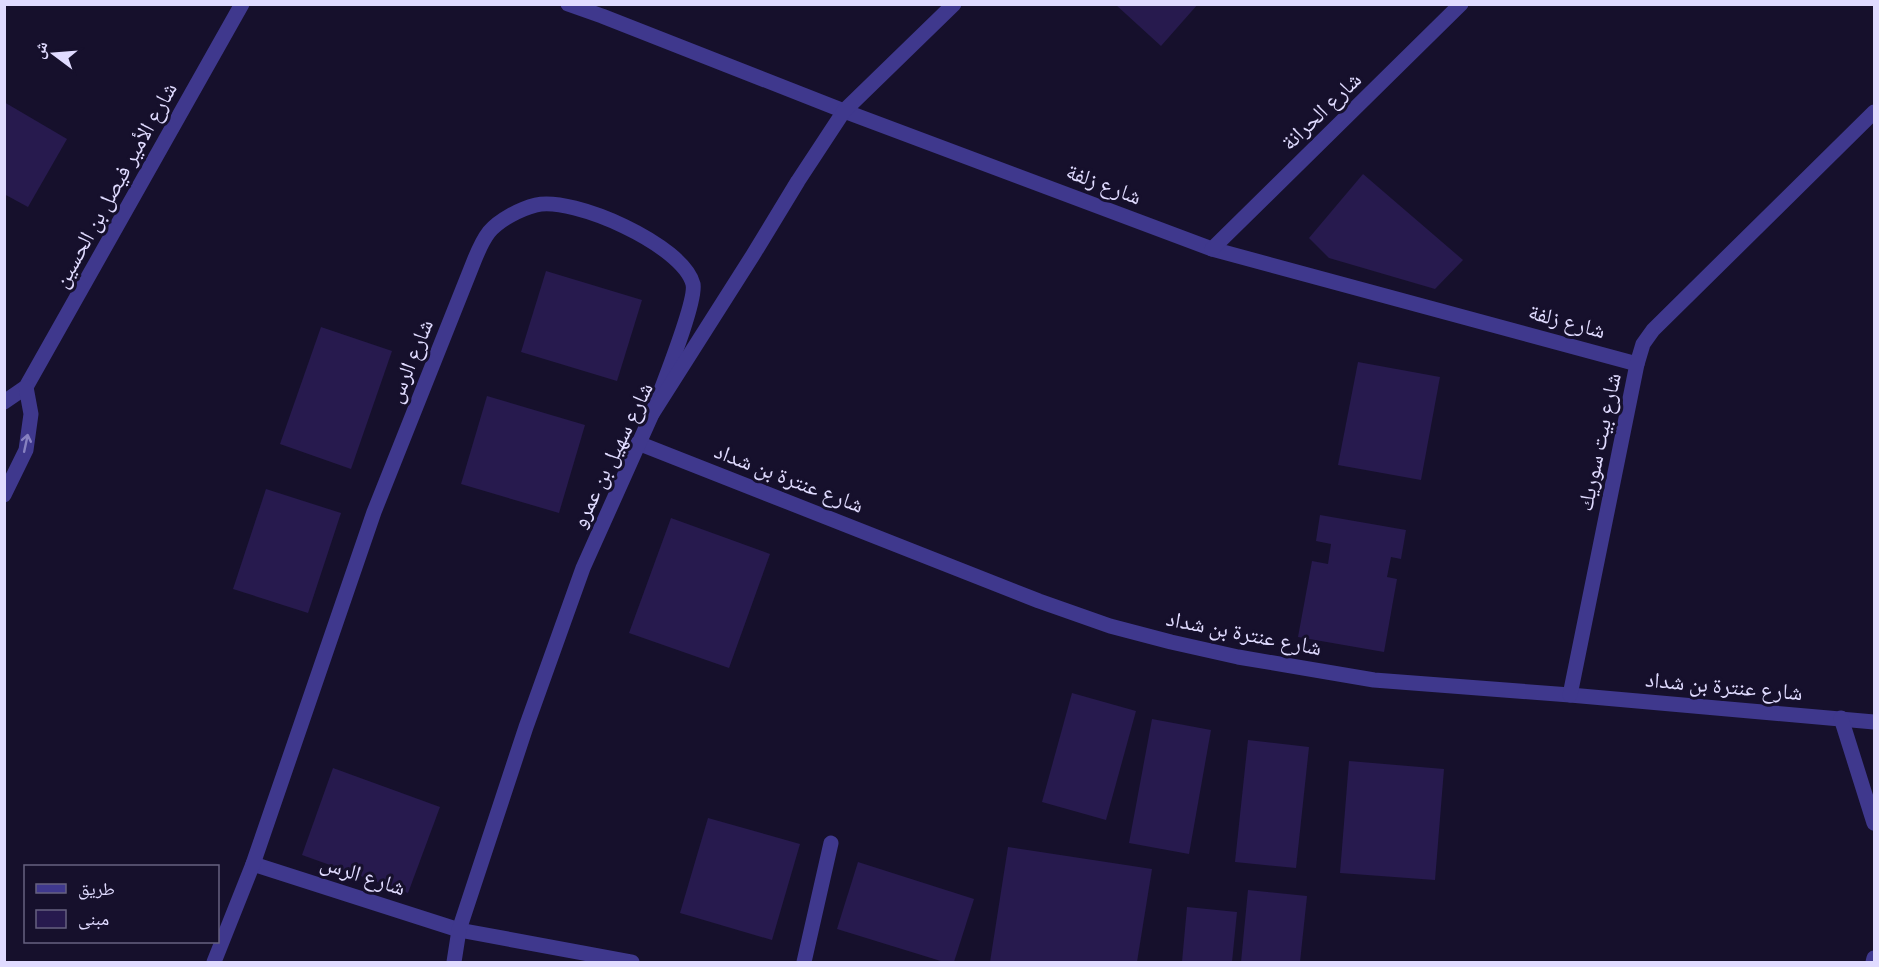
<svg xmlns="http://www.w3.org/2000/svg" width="1879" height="967" font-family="Signika,'Noto Naskh Arabic',sans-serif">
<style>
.building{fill:#271a4e}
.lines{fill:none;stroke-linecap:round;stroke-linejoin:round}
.minor{stroke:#3f388d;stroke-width:15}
.tertiary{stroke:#3f388d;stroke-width:15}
.oneway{stroke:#8781c0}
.labels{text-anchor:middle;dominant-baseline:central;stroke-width:6;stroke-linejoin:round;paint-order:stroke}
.street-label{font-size:22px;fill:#e0dbff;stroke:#16102c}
</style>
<rect width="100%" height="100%" fill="#16102c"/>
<!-- building -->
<g class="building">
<polygon points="1115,4 1198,4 1161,46"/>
<polygon points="4,102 67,139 28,207 4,194"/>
<polygon points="1363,174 1463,260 1435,289 1329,258 1309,238"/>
<polygon points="546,271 642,300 617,381 521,352"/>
<polygon points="321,327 392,351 351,469 280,444"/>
<polygon points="1358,362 1440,377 1421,480 1338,465"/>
<polygon points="487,396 585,425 559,513 461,484"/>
<polygon points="266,489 341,513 308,613 233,589"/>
<polygon points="1320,515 1406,530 1401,559 1391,557 1387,577 1397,579 1384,652 1298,637 1312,561 1328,564 1331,544 1316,541"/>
<polygon points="671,518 770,554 729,668 629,633"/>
<polygon points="1072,693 1136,711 1106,820 1042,802"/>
<polygon points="1152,719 1211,730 1189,854 1129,843"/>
<polygon points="1248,740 1309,747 1296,868 1235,862"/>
<polygon points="1349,761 1444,769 1435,880 1340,873"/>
<polygon points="333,768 440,807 408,893 302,855"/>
<polygon points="708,818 800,844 772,940 680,913"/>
<polygon points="1008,847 1152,869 1137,962 990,962"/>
<polygon points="858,862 974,899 954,962 944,962 837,929"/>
<polygon points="1248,890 1307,896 1300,962 1241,962"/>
<polygon points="1187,907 1237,912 1232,962 1182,962"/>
</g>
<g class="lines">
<!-- minor -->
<g class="minor">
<polyline points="568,4 602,16 844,111 1212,249 1637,364"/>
<polyline points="1212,249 1461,4"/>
<polyline points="638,443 1039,601 1110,626 1171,642 1238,657 1374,680 1570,695 1874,722"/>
<polyline points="1570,695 1637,364 1643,344 1653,330 1874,112"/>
<polyline points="1841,718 1874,823"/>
<polyline points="253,864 459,930 632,962"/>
<path d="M214,962L253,864L374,512L474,261C478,251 482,241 489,232C499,220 520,209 536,205C573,196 683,245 693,284C697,302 660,391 652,414"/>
<polyline points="454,962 459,930 526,727 583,568 652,414 753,255 798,181 844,111 954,4"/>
<polyline points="804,962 831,843"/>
<polyline points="1873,962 1874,958"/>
</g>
<!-- tertiary -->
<g class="tertiary">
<polyline points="4,402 26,387 242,4"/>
<polyline points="4,495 26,450 31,414 26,387"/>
</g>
</g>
<!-- one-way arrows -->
<defs><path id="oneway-shaft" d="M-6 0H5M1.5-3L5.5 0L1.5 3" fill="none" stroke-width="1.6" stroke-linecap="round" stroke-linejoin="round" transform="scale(1.5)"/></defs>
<use class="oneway" href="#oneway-shaft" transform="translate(26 443) rotate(-78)"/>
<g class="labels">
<!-- street labels -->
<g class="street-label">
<text transform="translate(1321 111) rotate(-44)">شارع الحرانة</text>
<text transform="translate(1104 184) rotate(21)">شارع زلفة</text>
<text transform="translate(115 185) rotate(-61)">شارع الأمير فيصل بن الحسين</text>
<text transform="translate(1567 321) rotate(15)">شارع زلفة</text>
<text transform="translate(410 361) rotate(-68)">شارع الرس</text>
<text transform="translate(1599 442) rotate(-78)">شارع بيت سوريك</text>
<text transform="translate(612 455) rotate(-64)">شارع سهيل بن عمرو</text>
<text transform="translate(789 478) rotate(21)">شارع عنترة بن شداد</text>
<text transform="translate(1244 633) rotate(11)">شارع عنترة بن شداد</text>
<text transform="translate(1724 686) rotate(5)">شارع عنترة بن شداد</text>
<text transform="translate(363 875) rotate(18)">شارع الرس</text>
</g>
</g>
<!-- border -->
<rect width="1879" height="967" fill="none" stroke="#e0dbff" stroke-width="12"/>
<!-- legend -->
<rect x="24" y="865" width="195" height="78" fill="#16102c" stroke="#676180" stroke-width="1.5"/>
<rect x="36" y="884" width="30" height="9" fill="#3f388d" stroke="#676180" stroke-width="1.5"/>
<text x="78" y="895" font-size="18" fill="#e0dbff">طريق</text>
<rect x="36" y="910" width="30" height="18" fill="#271a4e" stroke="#676180" stroke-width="1.5"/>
<text x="78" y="925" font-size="18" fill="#e0dbff">مبنى</text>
<!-- north arrow -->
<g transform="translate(54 54) rotate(286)" stroke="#16102c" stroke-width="4.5" paint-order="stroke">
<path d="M0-4.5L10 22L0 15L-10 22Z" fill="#e0dbff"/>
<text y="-9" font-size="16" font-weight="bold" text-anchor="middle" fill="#e0dbff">ش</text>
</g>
</svg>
